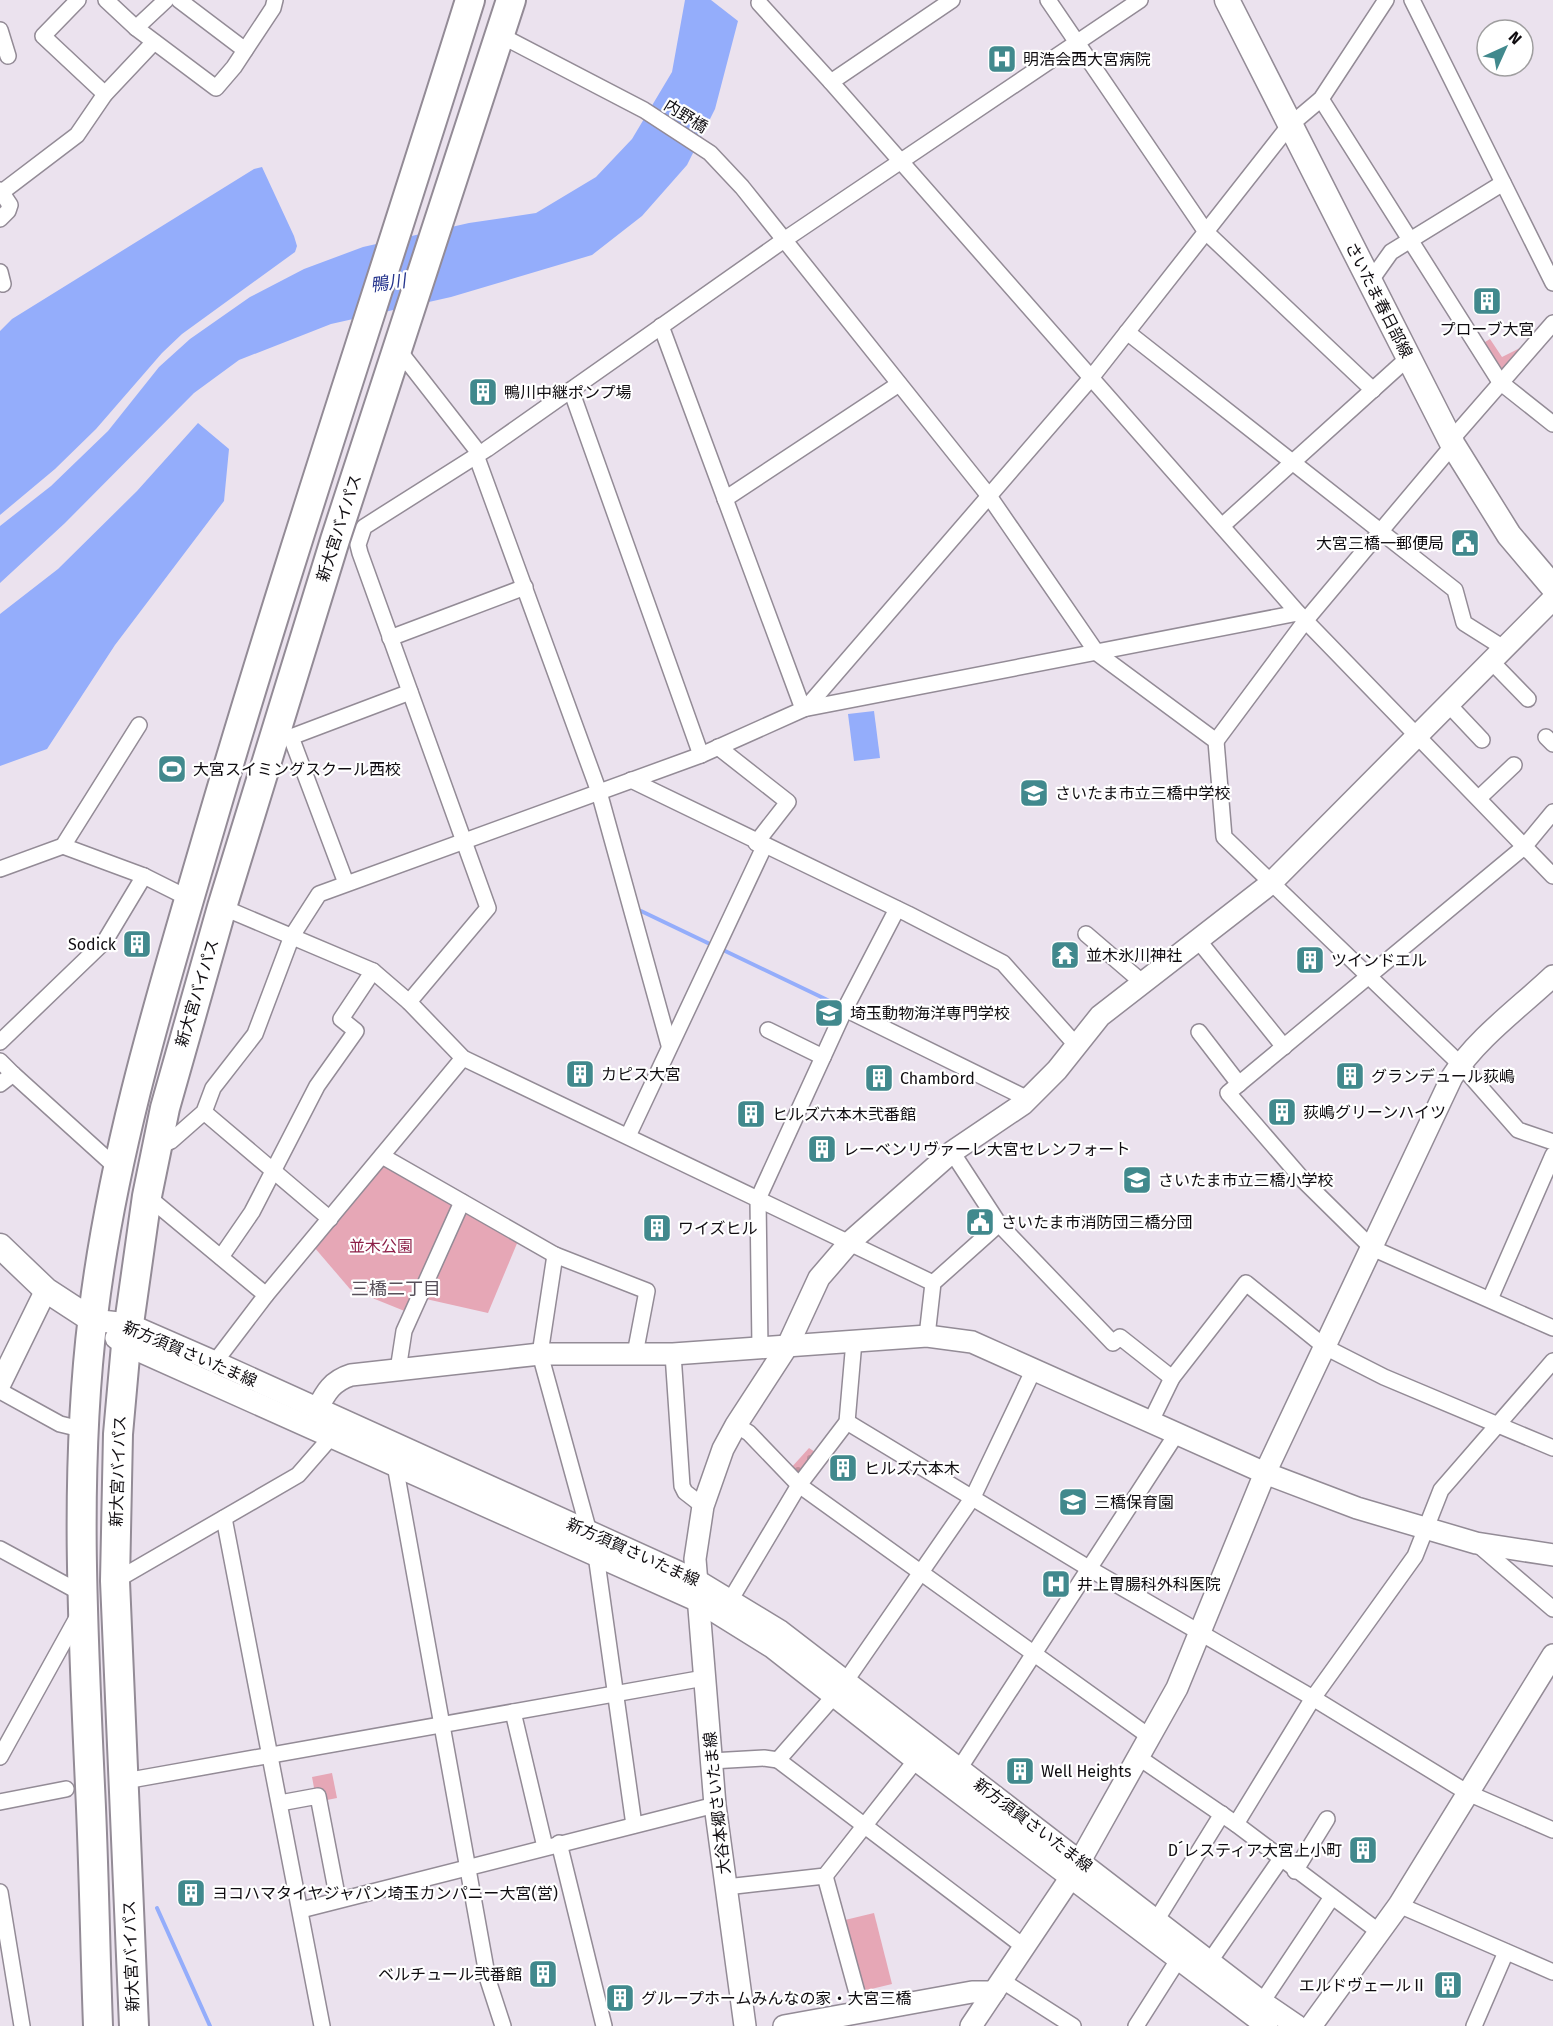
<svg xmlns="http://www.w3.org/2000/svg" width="1553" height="2026" font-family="'Fira Sans','Noto Sans JP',sans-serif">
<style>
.cemetery{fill:url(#cemetery-stones)}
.green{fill:#e6a7b6}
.water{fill:#94adfb}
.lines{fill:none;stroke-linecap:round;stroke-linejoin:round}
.stream{stroke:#94adfb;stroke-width:4}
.street-casing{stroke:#938b96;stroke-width:18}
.secondary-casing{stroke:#938b96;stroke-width:24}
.primary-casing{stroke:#938b96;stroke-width:27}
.highway-casing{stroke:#938b96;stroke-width:32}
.street{stroke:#fff;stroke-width:15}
.secondary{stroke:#fff;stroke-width:21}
.primary{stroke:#fff;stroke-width:24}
.highway{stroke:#fff;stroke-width:28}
.labels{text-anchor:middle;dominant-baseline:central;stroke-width:4.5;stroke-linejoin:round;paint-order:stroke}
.poi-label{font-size:16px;fill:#0f0c10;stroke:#fff;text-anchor:start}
.street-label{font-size:16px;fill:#0f0c10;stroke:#fff}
.park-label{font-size:16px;fill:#8d2048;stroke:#fff}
.water-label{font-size:18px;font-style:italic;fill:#26358d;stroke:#fff}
.neighbourhood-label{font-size:18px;fill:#58515b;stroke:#fff}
</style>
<defs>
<pattern id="cemetery-stones" width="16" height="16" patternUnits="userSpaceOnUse" patternTransform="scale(1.5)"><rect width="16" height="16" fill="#e6a7b6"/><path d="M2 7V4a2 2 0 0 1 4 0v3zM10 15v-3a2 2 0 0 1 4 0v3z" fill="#c48f9b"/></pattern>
</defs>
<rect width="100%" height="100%" fill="#ebe2ee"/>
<!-- cemetery -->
<polygon class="cemetery" points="809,1448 818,1454 801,1475 790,1469"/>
<!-- green -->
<g class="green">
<polygon points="1490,339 1502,357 1530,343 1501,376 1480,345"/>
<polygon points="382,1164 456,1205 407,1312 350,1289 314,1247"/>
<polygon points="463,1208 518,1241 488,1313 426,1299"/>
<polygon points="332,1773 337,1798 322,1801 315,1793 312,1777"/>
<polygon points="874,1913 892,1984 863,1991 845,1920"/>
</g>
<!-- water -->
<g class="water">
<polygon points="685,0 711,0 738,21 715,109 687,165 642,216 592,255 451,297 331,324 239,360 194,393 65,523 0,583 0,526 51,486 108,431 159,367 190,339 250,297 304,269 363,247 469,223 536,213 596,177 632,139 672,72"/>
<polygon points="262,167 294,236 297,246 295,252 182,334 162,353 96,429 55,469 0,515 0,331 12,319 254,169"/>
<polygon points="198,423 229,449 224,501 115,645 47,749 0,766 0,614 58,569 137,491"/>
<polygon points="874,711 880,758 854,761 848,714"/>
</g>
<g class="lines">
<!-- stream -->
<g class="stream">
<polyline points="641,911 712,945"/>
<polyline points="721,949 840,1006"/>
<polyline points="157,1908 210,2026"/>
</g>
<!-- street casing -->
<g class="street-casing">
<g id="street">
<polyline points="78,0 43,36 105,94"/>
<polyline points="106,0 136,28 216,88 234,67 273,8 275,0"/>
<polyline points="179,0 245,50"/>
<polyline points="1048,0 1206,232 1373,390"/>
<polyline points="1412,0 1553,283"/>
<polyline points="759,3 831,82 1298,613 1553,876"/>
<polyline points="136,28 166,0"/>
<polyline points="0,30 8,56"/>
<polyline points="498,34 644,110 710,153 742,187 989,496 1097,653 1216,741 1224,837 1460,1064 1518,1130 1553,1142"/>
<polyline points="831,82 952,0"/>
<polyline points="1321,99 1500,382 1553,424"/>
<polyline points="0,190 10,205 8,211 0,219"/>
<polyline points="2,192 77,135 105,94 154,42"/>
<polyline points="0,272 3,284"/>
<polyline points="1369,283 1391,252 1503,183"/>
<polyline points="661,326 803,709 1298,613"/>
<polyline points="1127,332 1455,590 1464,623 1502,647"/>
<polyline points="397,348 479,453"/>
<polyline points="571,390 701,755"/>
<polyline points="1451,440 1553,323"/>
<polyline points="476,455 599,792 669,1045"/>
<polyline points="725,499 899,384"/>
<polyline points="1222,526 1408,358"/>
<polyline points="390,638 525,587"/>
<polyline points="1490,660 1528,699"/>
<polyline points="1448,704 1482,740"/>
<polyline points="277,729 291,737 346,883"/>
<polyline points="291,737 410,692"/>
<polyline points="1546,737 1553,744"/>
<polyline points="1216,741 1306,620 1453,445"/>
<polyline points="718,747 788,802 756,843"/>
<polyline points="631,780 908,914 1003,963 1076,1045"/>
<polyline points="1479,798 1514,765"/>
<polyline points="1553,812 1524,847 1228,1093 1304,1181 1372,1248 1553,1328"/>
<polyline points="63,846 144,876 178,893"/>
<polyline points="0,869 63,846 139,725"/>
<polyline points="222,907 373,971 409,1002 463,1058 933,1283"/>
<polyline points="1086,934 1143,983"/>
<polyline points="1198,940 1284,1047"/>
<polyline points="409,1002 488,908 360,553 358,545 364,527 487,449 784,240 1140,0"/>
<polyline points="845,1009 1028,1099"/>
<polyline points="768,1030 823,1057"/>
<polyline points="1199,1032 1239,1084"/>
<polyline points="0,1042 105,941 144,876"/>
<polyline points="0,1061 13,1074 0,1084"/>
<polyline points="13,1074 118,1169"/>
<polyline points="204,1112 330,1219"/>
<polyline points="628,1136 764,847"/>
<polyline points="156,1148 171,1141 204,1112 213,1088 255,1034 292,936 319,894 701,755 806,708 1091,378 1289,126 1321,99 1386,0"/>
<polyline points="952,1152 999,1224 1113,1343 1120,1337 1172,1378"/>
<polyline points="382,1156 555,1255 647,1291 635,1354"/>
<polyline points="147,1196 266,1295"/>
<polyline points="555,1255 540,1354 589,1532"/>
<polyline points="221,1257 252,1212 317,1086 356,1031 341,1019 373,971"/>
<polyline points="1490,1299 1553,1155"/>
<polyline points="927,1336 933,1283 999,1224"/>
<polyline points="760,1348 758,1199 845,1009 897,909"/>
<polyline points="673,1354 682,1486 685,1492 703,1506"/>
<polyline points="215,1362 266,1295 463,1058"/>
<polyline points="398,1370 404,1331 462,1202"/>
<polyline points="0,1391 60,1424 85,1430"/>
<polyline points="1151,1421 1172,1378 1246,1283 1325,1347 1384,1377 1553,1448"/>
<polyline points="847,1422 1090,1569 1313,1698 1468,1793 1553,1830"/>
<polyline points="736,1425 749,1433 799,1485 1150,1737"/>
<polyline points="395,1465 488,1980 503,2026"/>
<polyline points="224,1518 322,2026"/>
<polyline points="1476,1543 1553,1609"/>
<polyline points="0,1549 81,1593"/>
<polyline points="596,1555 634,1825"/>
<polyline points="115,1581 298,1475 332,1436"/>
<polyline points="731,1599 799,1485 847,1422 854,1341"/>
<polyline points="845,1682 973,1497 1034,1369"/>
<polyline points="513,1712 545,1847"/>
<polyline points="0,1757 78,1616"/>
<polyline points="1138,1757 1236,1824 1378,1931"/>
<polyline points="778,1760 1023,1946"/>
<polyline points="711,1761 764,1758 778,1760 834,1696"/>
<polyline points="959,1769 1177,1433"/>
<polyline points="125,1781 704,1678"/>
<polyline points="0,1802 66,1789"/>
<polyline points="280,1803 318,1796 338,1900"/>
<polyline points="1236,1824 1313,1698 1415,1556 1441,1490 1553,1361"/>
<polyline points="559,1843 604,2026"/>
<polyline points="1295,1871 1327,1819"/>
<polyline points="825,1876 862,2011"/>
<polyline points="726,1887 825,1876 916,1760"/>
<polyline points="0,1892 22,2026"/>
<polyline points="1399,1905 1553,1972"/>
<polyline points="301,1910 715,1805"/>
<polyline points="1157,1919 1222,1814"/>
<polyline points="1210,1961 1280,1860"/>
<polyline points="1001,1980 1073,2026"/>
<polyline points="1262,2002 1332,1897"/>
<polyline points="1136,2026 1178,1960"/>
<polyline points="1474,2026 1506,1952"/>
</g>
</g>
<!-- secondary casing -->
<g class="secondary-casing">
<g id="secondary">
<polyline points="92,1320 128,1324 215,1362 696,1580 780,1631 1262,2002 1297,2026"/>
<polyline points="116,1338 126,1345 698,1601 772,1647 916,1760 1267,2026"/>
<polyline points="0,1384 46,1290"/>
<path d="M317,1409C326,1392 332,1381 351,1375L540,1354H673L927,1336L972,1342L1265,1473L1357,1508L1476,1543L1553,1555"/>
<polyline points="745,2026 715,1805 695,1559 703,1506 723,1449 736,1425 788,1345 819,1278 850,1242 952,1152 1023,1104 1057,1070 1100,1016 1270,884 1553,599"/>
<polyline points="784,2026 972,1992 994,1992"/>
<path d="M971,2026L1071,1877L1177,1688L1265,1473L1452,1077C1477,1038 1519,1008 1553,976"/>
<polyline points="1311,2026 1399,1905 1553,1655"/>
</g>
</g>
<!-- primary casing -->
<g class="primary-casing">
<g id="primary">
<polyline points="1227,0 1453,445 1509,535 1553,587"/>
<polyline points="0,1246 46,1290 92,1320"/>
</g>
</g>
<!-- highway casing -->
<g class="highway-casing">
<g id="highway">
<path d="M98,2026C95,1946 94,1866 90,1786C83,1629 74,1471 93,1316C113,1149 163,989 210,828C291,551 384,276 470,0"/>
<polyline points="134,2026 115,1581 118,1434 126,1345 147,1196 165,1108 222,907 335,540 511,0"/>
</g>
</g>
<!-- street -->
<use href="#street" class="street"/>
<!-- secondary -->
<use href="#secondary" class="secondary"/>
<!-- primary -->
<use href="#primary" class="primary"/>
<!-- highway -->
<use href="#highway" class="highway"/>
</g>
<!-- icons -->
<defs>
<g id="hospital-square" transform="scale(1.5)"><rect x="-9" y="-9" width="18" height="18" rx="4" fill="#41898d" stroke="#fff"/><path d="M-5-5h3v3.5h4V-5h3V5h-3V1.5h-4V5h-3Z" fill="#fff"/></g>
<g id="building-square" transform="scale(1.5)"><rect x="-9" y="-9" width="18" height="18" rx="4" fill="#41898d" stroke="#fff"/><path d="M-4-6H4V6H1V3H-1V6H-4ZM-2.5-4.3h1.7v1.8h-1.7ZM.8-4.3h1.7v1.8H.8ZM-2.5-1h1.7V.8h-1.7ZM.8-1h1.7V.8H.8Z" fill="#fff"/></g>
<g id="civic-square" transform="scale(1.5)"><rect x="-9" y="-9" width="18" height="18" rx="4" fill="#41898d" stroke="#fff"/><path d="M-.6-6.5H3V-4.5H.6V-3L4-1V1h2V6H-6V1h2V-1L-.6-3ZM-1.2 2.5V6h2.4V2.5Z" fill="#fff"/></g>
<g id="stadium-square" transform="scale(1.5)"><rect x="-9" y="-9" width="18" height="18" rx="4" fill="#41898d" stroke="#fff"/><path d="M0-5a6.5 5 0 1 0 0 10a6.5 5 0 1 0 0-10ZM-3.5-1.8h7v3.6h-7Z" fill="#fff"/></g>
<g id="school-square" transform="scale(1.5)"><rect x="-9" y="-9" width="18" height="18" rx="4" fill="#41898d" stroke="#fff"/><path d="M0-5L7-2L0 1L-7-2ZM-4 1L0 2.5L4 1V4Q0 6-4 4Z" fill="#fff"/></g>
<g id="temple-square" transform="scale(1.5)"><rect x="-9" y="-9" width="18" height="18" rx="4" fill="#41898d" stroke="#fff"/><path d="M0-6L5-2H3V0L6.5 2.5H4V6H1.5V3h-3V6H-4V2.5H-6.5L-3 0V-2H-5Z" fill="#fff"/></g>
<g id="university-square" transform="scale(1.5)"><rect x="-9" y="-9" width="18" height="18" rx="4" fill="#41898d" stroke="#fff"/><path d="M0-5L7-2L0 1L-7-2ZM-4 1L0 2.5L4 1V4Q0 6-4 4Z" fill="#fff"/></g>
</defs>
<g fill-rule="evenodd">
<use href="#hospital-square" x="1002" y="59"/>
<use href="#building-square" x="1487" y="301"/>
<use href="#building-square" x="483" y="392"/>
<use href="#civic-square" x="1465" y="543"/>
<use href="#stadium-square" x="172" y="769"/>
<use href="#school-square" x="1034" y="793"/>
<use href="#building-square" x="137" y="944"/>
<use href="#temple-square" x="1065" y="955"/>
<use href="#building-square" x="1310" y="960"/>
<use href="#university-square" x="829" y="1013"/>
<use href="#building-square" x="580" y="1074"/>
<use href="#building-square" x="1350" y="1076"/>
<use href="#building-square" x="879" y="1078"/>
<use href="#building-square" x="1282" y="1112"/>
<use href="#building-square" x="751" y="1114"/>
<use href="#building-square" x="822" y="1149"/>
<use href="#school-square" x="1137" y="1180"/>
<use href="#civic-square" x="980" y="1222"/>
<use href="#building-square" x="657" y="1228"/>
<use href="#building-square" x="843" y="1468"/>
<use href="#school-square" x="1073" y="1502"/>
<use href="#hospital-square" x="1056" y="1584"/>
<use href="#building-square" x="1020" y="1771"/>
<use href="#building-square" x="1363" y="1850"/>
<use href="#building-square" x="191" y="1893"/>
<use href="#building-square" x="543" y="1974"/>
<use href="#building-square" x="1448" y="1985"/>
<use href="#building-square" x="620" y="1998"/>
</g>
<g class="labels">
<!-- poi labels -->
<g class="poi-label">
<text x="1023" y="59">明浩会西大宮病院</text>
<text x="1487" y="329" text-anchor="middle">プローブ大宮</text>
<text x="504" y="392">鴨川中継ポンプ場</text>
<text x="1444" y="543" text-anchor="end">大宮三橋一郵便局</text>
<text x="193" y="769">大宮スイミングスクール西校</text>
<text x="1055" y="793">さいたま市立三橋中学校</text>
<text x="116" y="944" text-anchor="end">Sodick</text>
<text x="1086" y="955">並木氷川神社</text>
<text x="1331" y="960">ツインドエル</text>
<text x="850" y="1013">埼玉動物海洋専門学校</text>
<text x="601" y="1074">カピス大宮</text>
<text x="1371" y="1076">グランデュール荻嶋</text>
<text x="900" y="1078">Chambord</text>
<text x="1303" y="1112">荻嶋グリーンハイツ</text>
<text x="772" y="1114">ヒルズ六本木弐番館</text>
<text x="843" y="1149">レーベンリヴァーレ大宮セレンフォート</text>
<text x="1158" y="1180">さいたま市立三橋小学校</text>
<text x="1001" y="1222">さいたま市消防団三橋分団</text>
<text x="678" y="1228">ワイズヒル</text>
<text x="864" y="1468">ヒルズ六本木</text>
<text x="1094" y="1502">三橋保育園</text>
<text x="1077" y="1584">井上胃腸科外科医院</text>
<text x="1041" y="1771">Well Heights</text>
<text x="1342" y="1850" text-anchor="end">D´レスティア大宮上小町</text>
<text x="212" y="1893">ヨコハマタイヤジャパン埼玉カンパニー大宮(営)</text>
<text x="522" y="1974" text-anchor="end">ベルチュール弐番館</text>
<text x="1427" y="1985" text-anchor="end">エルドヴェールⅡ</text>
<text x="641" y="1998">グループホームみんなの家・大宮三橋</text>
</g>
<!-- street labels -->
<g class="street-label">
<text transform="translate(686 116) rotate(32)">内野橋</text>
<text transform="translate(1379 300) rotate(63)">さいたま春日部線</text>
<text transform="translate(339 528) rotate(-72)">新大宮バイパス</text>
<text transform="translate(197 993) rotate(-73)">新大宮バイパス</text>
<text transform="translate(190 1354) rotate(23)">新方須賀さいたま線</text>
<text transform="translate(118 1471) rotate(-88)">新大宮バイパス</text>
<text transform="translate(633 1552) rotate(24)">新方須賀さいたま線</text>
<text transform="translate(717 1803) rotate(-96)">大谷本郷さいたま線</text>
<text transform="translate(1033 1825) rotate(37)">新方須賀さいたま線</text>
<text transform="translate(131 1956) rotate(-92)">新大宮バイパス</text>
</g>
<!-- park labels -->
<g class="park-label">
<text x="381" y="1246">並木公園</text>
</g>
<!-- water labels -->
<g class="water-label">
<text transform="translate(388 283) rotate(-8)">鴨川</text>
</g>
<!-- neighbourhood labels -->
<g class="neighbourhood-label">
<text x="396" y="1289">三橋二丁目</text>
</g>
</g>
<!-- north arrow -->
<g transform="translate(1505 48) rotate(45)"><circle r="28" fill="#ffffff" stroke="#9f9e9f" stroke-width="1.5"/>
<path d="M0-4.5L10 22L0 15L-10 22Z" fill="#41898d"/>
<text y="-9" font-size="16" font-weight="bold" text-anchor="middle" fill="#0f0c10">N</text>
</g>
</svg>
